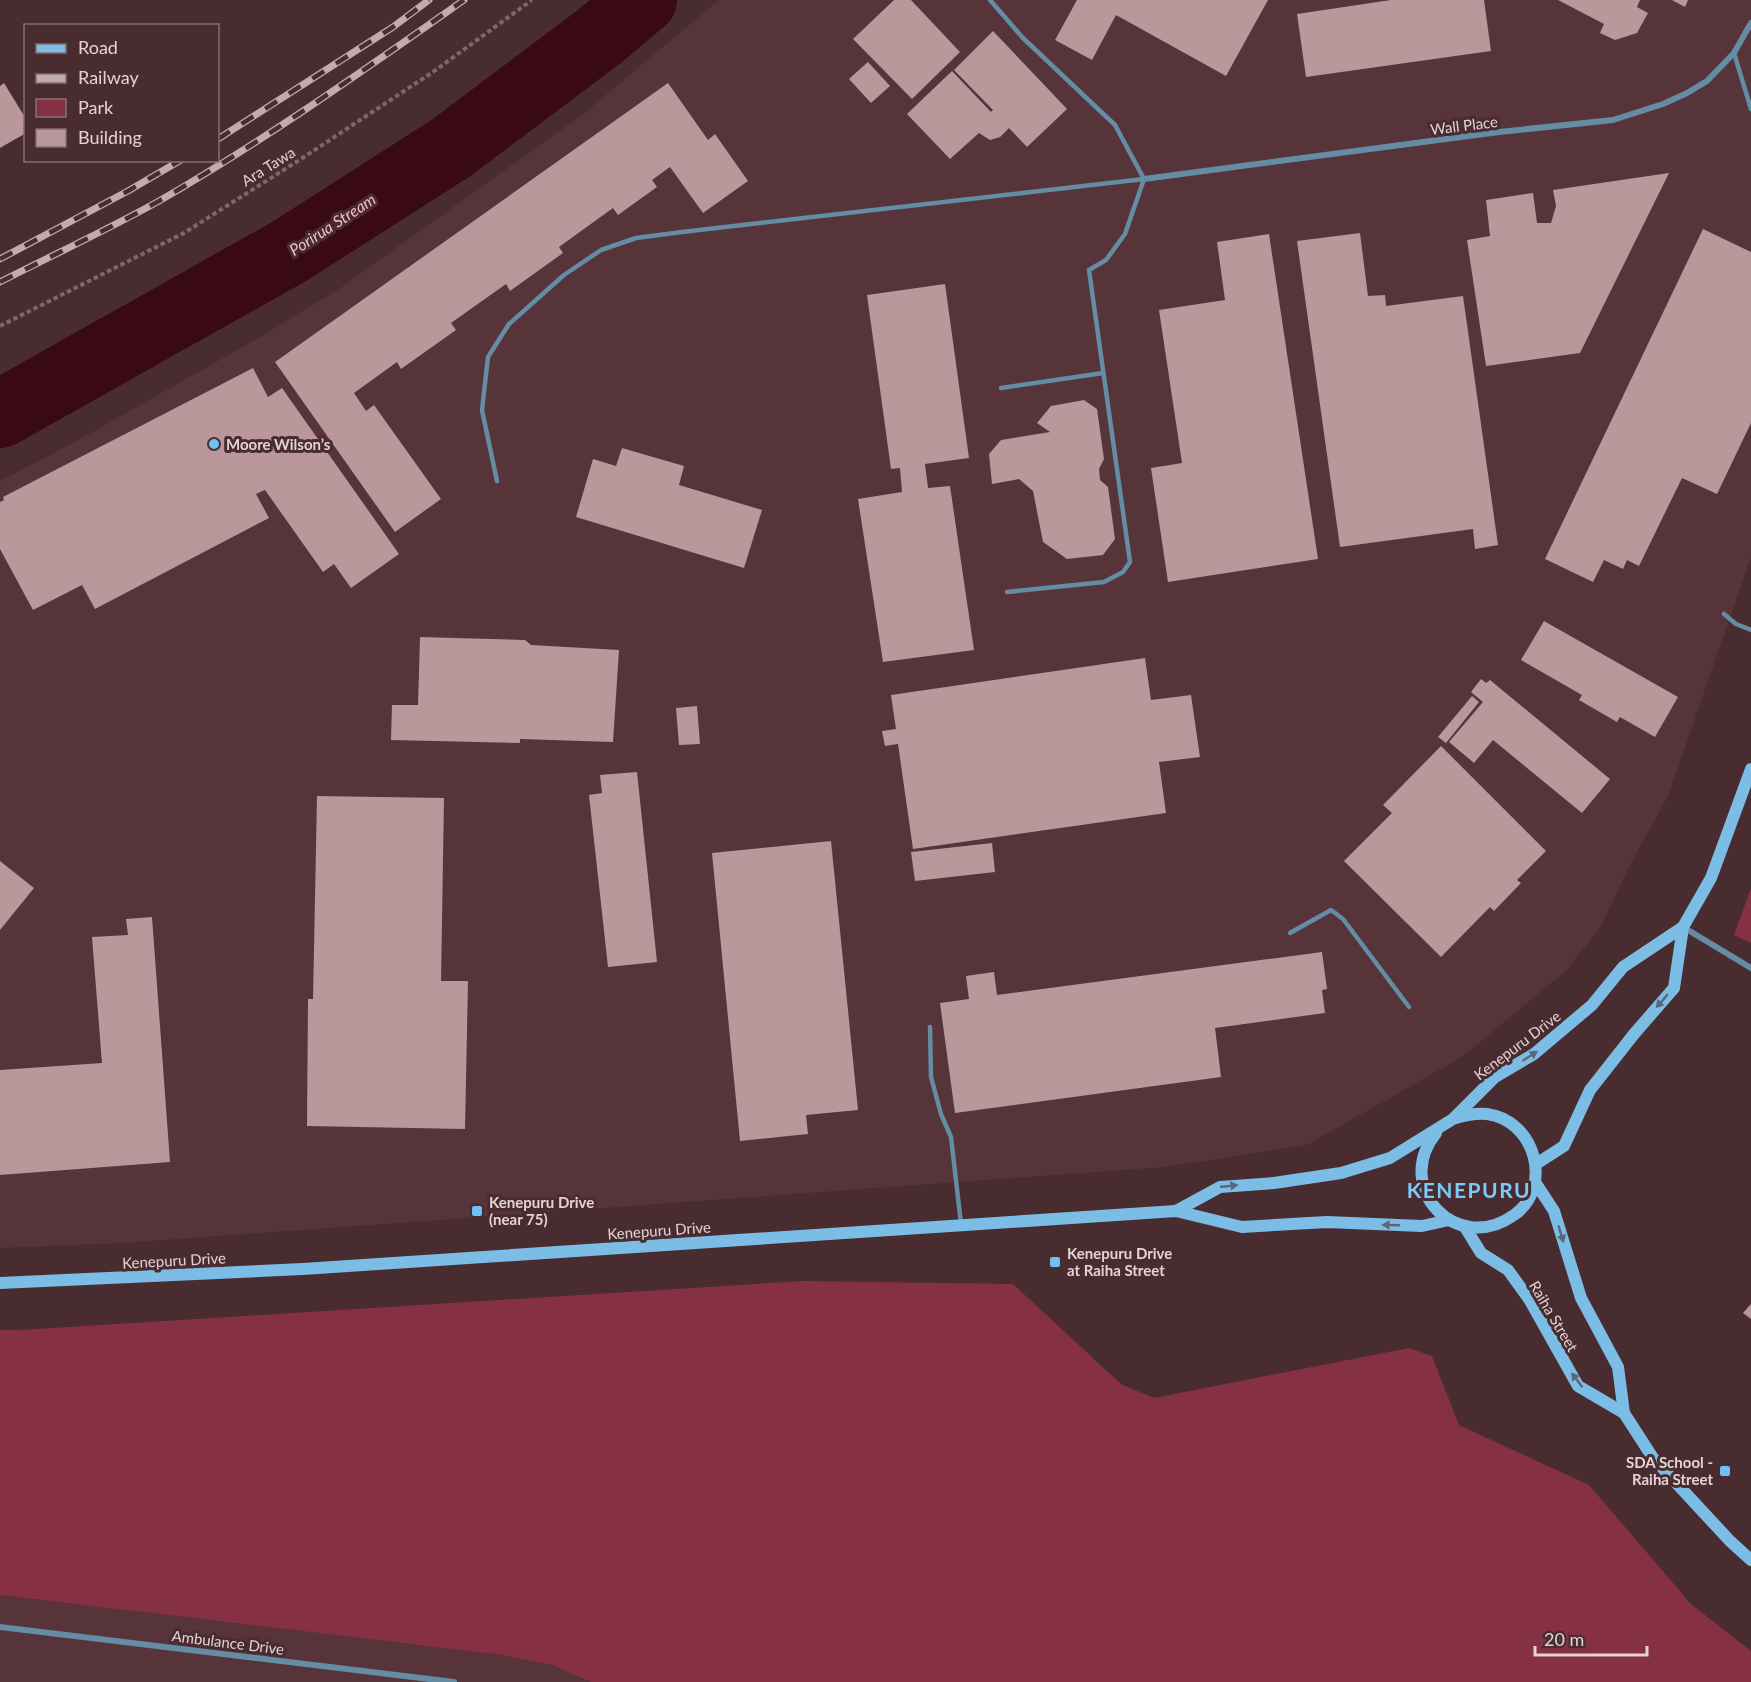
<svg xmlns="http://www.w3.org/2000/svg" width="1751" height="1682" font-family="Lato,sans-serif">
<style>
.built{fill:#57343a}
.green{fill:#853143}
.lines{fill:none;stroke-linecap:round;stroke-linejoin:round}
.river{stroke:#3a0916;stroke-width:68}
.building{fill:#b9979b}
.path{stroke:#7f6669;stroke-width:4;stroke-dasharray:4.5 3;stroke-linecap:butt}
.service{stroke:#648ca5;stroke-width:4.5}
.minor{stroke:#648ca5;stroke-width:6}
.secondary{stroke:#7bbde4;stroke-width:12}
.rail-casing{stroke:#c0abad;stroke-width:7}
.rail{stroke:#482c30;stroke-width:4.5;stroke-dasharray:14;stroke-linecap:butt}
.oneway{fill:#5c6678}
.poi-dot{fill:#6dc2f3;stroke:#482c30;stroke-width:2}
.labels{text-anchor:middle;dominant-baseline:central;stroke-width:6;stroke-linejoin:round;paint-order:stroke}
.street-label{font-size:15px;fill:#e5d2d4;stroke:#482c30}
.poi-label{font-size:15px;font-weight:bold;fill:#e5d2d4;stroke:#482c30;text-anchor:start}
.water-label{font-size:16px;font-style:italic;fill:#f3bdc3;stroke:#482c30}
.district-label{font-size:21px;font-weight:bold;letter-spacing:1.5px;fill:#7ccaf7;stroke:#482c30}
</style>
<rect width="100%" height="100%" fill="#482c30"/>
<!-- built -->
<g class="built">
<polygon points="719,0 1751,0 1751,557 1668,796 1629,867 1601,926 1567,970 1462,1057 1307,1145 1164,1167 123,1243 0,1248 0,481 75,442 253,341 339,289 582,115"/>
<polygon points="0,1595 502,1655 552,1665 591,1682 0,1682"/>
</g>
<!-- green -->
<g class="green">
<polygon points="1751,888 1751,943 1734,935"/>
<polygon points="802,1281 1013,1284 1121,1384 1154,1398 1409,1348 1432,1356 1459,1425 1589,1485 1691,1604 1751,1651 1751,1682 591,1682 552,1665 502,1655 0,1595 0,1330 21,1330"/>
</g>
<g class="lines">
<!-- river -->
<polyline class="river" points="0,414 290,251 451,148 600,36 643,0"/>
</g>
<!-- building -->
<g class="building">
<polygon points="894,0 911,0 960,52 912,99 853,39"/>
<polygon points="1077,0 1268,0 1226,76 1116,15 1092,60 1055,40"/>
<polygon points="1391,0 1484,0 1491,51 1306,77 1297,14"/>
<polygon points="1558,0 1640,0 1637,7 1648,13 1637,33 1615,40 1600,33 1604,24"/>
<polygon points="1672,0 1688,0 1685,7"/>
<polygon points="993,31 1067,109 1027,147 1009,128 1000,137 990,140 979,133 950,159 907,114 952,71 991,112 993,110 954,70"/>
<polygon points="868,62 890,86 871,103 849,79"/>
<polygon points="4,83 26,119 26,133 0,148 0,86"/>
<polygon points="668,83 708,140 715,134 748,181 703,213 670,167 652,180 657,187 618,215 613,208 559,247 563,253 510,291 506,284 451,323 456,330 401,369 397,362 354,393 366,411 374,405 441,499 395,532 275,362"/>
<polygon points="1669,173 1580,353 1486,366 1467,240 1490,236 1486,200 1533,193 1537,223 1551,223 1556,206 1553,190"/>
<polygon points="1703,229 1751,252 1751,423 1717,494 1682,478 1639,566 1627,560 1623,569 1604,560 1593,582 1545,559"/>
<polygon points="1360,233 1368,296 1385,295 1386,306 1463,296 1498,545 1475,549 1473,529 1340,547 1297,241"/>
<polygon points="1269,234 1318,559 1168,582 1151,468 1182,463 1159,310 1225,300 1217,242"/>
<polygon points="945,284 969,458 925,464 928,488 950,486 974,650 883,662 858,499 902,492 900,468 891,469 867,295"/>
<polygon points="253,368 268,397 282,388 399,554 351,588 334,564 323,572 265,490 256,494 269,518 95,609 82,585 33,610 0,549 0,502 4,500 3,497"/>
<polygon points="1084,400 1097,409 1104,459 1099,469 1100,480 1108,487 1115,539 1103,555 1067,559 1043,542 1033,491 1019,479 992,484 989,454 1001,440 1050,432 1037,423 1051,406"/>
<polygon points="622,448 684,466 679,485 762,510 744,568 576,517 593,459 616,466"/>
<polygon points="1544,621 1678,697 1655,737 1620,717 1617,722 1579,700 1582,695 1521,660"/>
<polygon points="420,637 525,640 531,645 619,650 613,742 520,739 520,743 391,740 392,705 418,705"/>
<polygon points="1145,658 1151,700 1191,695 1200,757 1159,762 1166,813 913,849 898,744 885,746 882,731 896,729 891,695"/>
<polygon points="1481,679 1486,683 1490,680 1610,779 1582,813 1493,740 1474,763 1449,742 1483,702 1471,692"/>
<polygon points="1472,696 1479,702 1446,743 1438,737"/>
<polygon points="697,706 700,744 679,745 676,708"/>
<polygon points="1441,746 1546,851 1517,880 1521,883 1494,911 1490,907 1441,957 1344,861 1392,813 1383,805"/>
<polygon points="637,772 657,962 608,967 589,795 602,793 600,775"/>
<polygon points="317,796 444,798 441,981 468,981 465,1129 307,1126 308,999 313,999"/>
<polygon points="831,841 858,1110 806,1115 808,1134 740,1141 712,853"/>
<polygon points="992,843 995,872 915,881 911,852"/>
<polygon points="0,861 34,888 0,930"/>
<polygon points="152,917 170,1162 0,1175 0,1070 102,1063 92,937 128,935 126,919"/>
<polygon points="1322,952 1327,989 1322,990 1325,1013 1215,1028 1221,1077 955,1113 940,1003 969,999 966,976 994,972 997,995"/>
<polygon points="1751,1304 1751,1319 1743,1313"/>
</g>
<g class="lines">
<!-- path -->
<polyline class="path" points="0,326 184,233 301,159 433,72 532,0"/>
<!-- service -->
<g class="service">
<polyline points="1734,53 1751,109"/>
<polyline points="1001,388 1103,373"/>
<polyline points="497,481 482,410 488,357 509,324 564,275 601,250 636,238 682,232 1144,179 1115,125 1023,38 990,0"/>
<polyline points="1007,592 1104,582 1123,572 1130,562 1089,270 1106,260 1125,234 1144,179"/>
<polyline points="1724,614 1736,624 1751,630"/>
<polyline points="1290,933 1331,910 1343,919 1409,1007"/>
<polyline points="930,1027 931,1077 941,1114 951,1137 961,1224"/>
</g>
<!-- minor -->
<g class="minor">
<polyline points="1144,179 1499,132 1613,120 1663,104 1687,93 1707,81 1734,53 1751,23"/>
<polyline points="1683,927 1751,968"/>
<polyline points="0,1627 454,1682"/>
</g>
<!-- secondary -->
<g class="secondary">
<path d="M1436,1133C1392,1188 1457,1256 1514,1215C1554,1187 1535,1120 1487,1114C1476,1113 1466,1115 1456,1118"/>
<polyline points="1536,1164 1564,1146 1590,1090 1634,1034 1674,988 1683,927 1711,878 1751,769"/>
<polyline points="1535,1182 1554,1211 1581,1298 1618,1367 1624,1413 1653,1458 1730,1541 1751,1560"/>
<polyline points="1176,1211 1220,1187 1274,1183 1341,1173 1390,1158 1453,1119 1495,1077 1534,1054 1592,1005 1623,967 1683,927"/>
<polyline points="1465,1227 1481,1253 1508,1270 1529,1299 1578,1386 1624,1413"/>
<polyline points="0,1283 303,1269 1176,1211 1242,1227 1327,1222 1422,1226 1449,1220"/>
</g>
<!-- rail casing -->
<g class="rail-casing">
<g id="rail">
<polyline points="218,139 393,27 429,0"/>
<polyline points="0,259 128,191 181,160"/>
<path d="M0,282C53,255 107,230 159,201C265,140 364,70 464,0"/>
</g>
</g>
<!-- rail -->
<use href="#rail" class="rail"/>
</g>
<!-- one-way arrows -->
<defs><path id="oneway-solid" d="M-6-.8H1V-3.2L6.5 0L1 3.2V.8H-6Z" transform="scale(1.5)"/></defs>
<g class="oneway">
<use href="#oneway-solid" transform="translate(1662 1001) rotate(131)"/>
<use href="#oneway-solid" transform="translate(1530 1056) rotate(-33)"/>
<use href="#oneway-solid" transform="translate(1229 1186) rotate(-6)"/>
<use href="#oneway-solid" transform="translate(1391 1225) rotate(-178)"/>
<use href="#oneway-solid" transform="translate(1561 1234) rotate(73)"/>
<use href="#oneway-solid" transform="translate(1577 1380) rotate(-127)"/>
</g>
<!-- markers -->
<g class="poi-dot">
<circle cx="214" cy="444" r="6"/>
<rect x="471" y="1205" width="12" height="12" rx="3"/>
<rect x="1049" y="1256" width="12" height="12" rx="3"/>
<rect x="1719" y="1465" width="12" height="12" rx="3"/>
</g>
<g class="labels">
<!-- street labels -->
<g class="street-label">
<text transform="translate(1464 125) rotate(-7)">Wall Place</text>
<text transform="translate(268 166) rotate(-32)">Ara Tawa</text>
<text transform="translate(1517 1045) rotate(-37)">Kenepuru Drive</text>
<text transform="translate(659 1230) rotate(-4)">Kenepuru Drive</text>
<text transform="translate(174 1260) rotate(-3)">Kenepuru Drive</text>
<text transform="translate(1554 1316) rotate(59)">Raiha Street</text>
<text transform="translate(228 1642) rotate(7)">Ambulance Drive</text>
</g>
<!-- poi labels -->
<g class="poi-label">
<text x="226" y="444">Moore Wilson’s</text>
<text x="489" y="1202">Kenepuru Drive<tspan x="489" dy="17">(near 75)</tspan></text>
<text x="1067" y="1253">Kenepuru Drive<tspan x="1067" dy="17">at Raiha Street</tspan></text>
<text x="1713" y="1462" text-anchor="end">SDA School -<tspan x="1713" dy="17">Raiha Street</tspan></text>
</g>
<!-- water labels -->
<g class="water-label">
<text transform="translate(332 224) rotate(-33)">Porirua Stream</text>
</g>
<!-- district labels -->
<g class="district-label">
<text x="1469" y="1189">KENEPURU</text>
</g>
</g>
<!-- legend -->
<rect x="24" y="24" width="195" height="138" fill="#482c30" stroke="#876e72" stroke-width="1.5"/>
<rect x="36" y="44" width="30" height="9" fill="#7bbde4" stroke="#876e72" stroke-width="1.5"/>
<text x="78" y="54" font-size="18" fill="#e5d2d4">Road</text>
<rect x="36" y="74" width="30" height="9" fill="#c0abad" stroke="#876e72" stroke-width="1.5"/>
<text x="78" y="84" font-size="18" fill="#e5d2d4">Railway</text>
<rect x="36" y="99" width="30" height="18" fill="#853143" stroke="#876e72" stroke-width="1.5"/>
<text x="78" y="114" font-size="18" fill="#e5d2d4">Park</text>
<rect x="36" y="129" width="30" height="18" fill="#b9979b" stroke="#876e72" stroke-width="1.5"/>
<text x="78" y="144" font-size="18" fill="#e5d2d4">Building</text>
<!-- scale -->
<path d="M1535 1646v9h112v-9" fill="none" stroke="#e5d2d4" stroke-width="3"/>
<text x="1544" y="1646" font-size="18" fill="#e5d2d4" stroke="#482c30" stroke-width="4.5" paint-order="stroke">20 m</text>
</svg>
